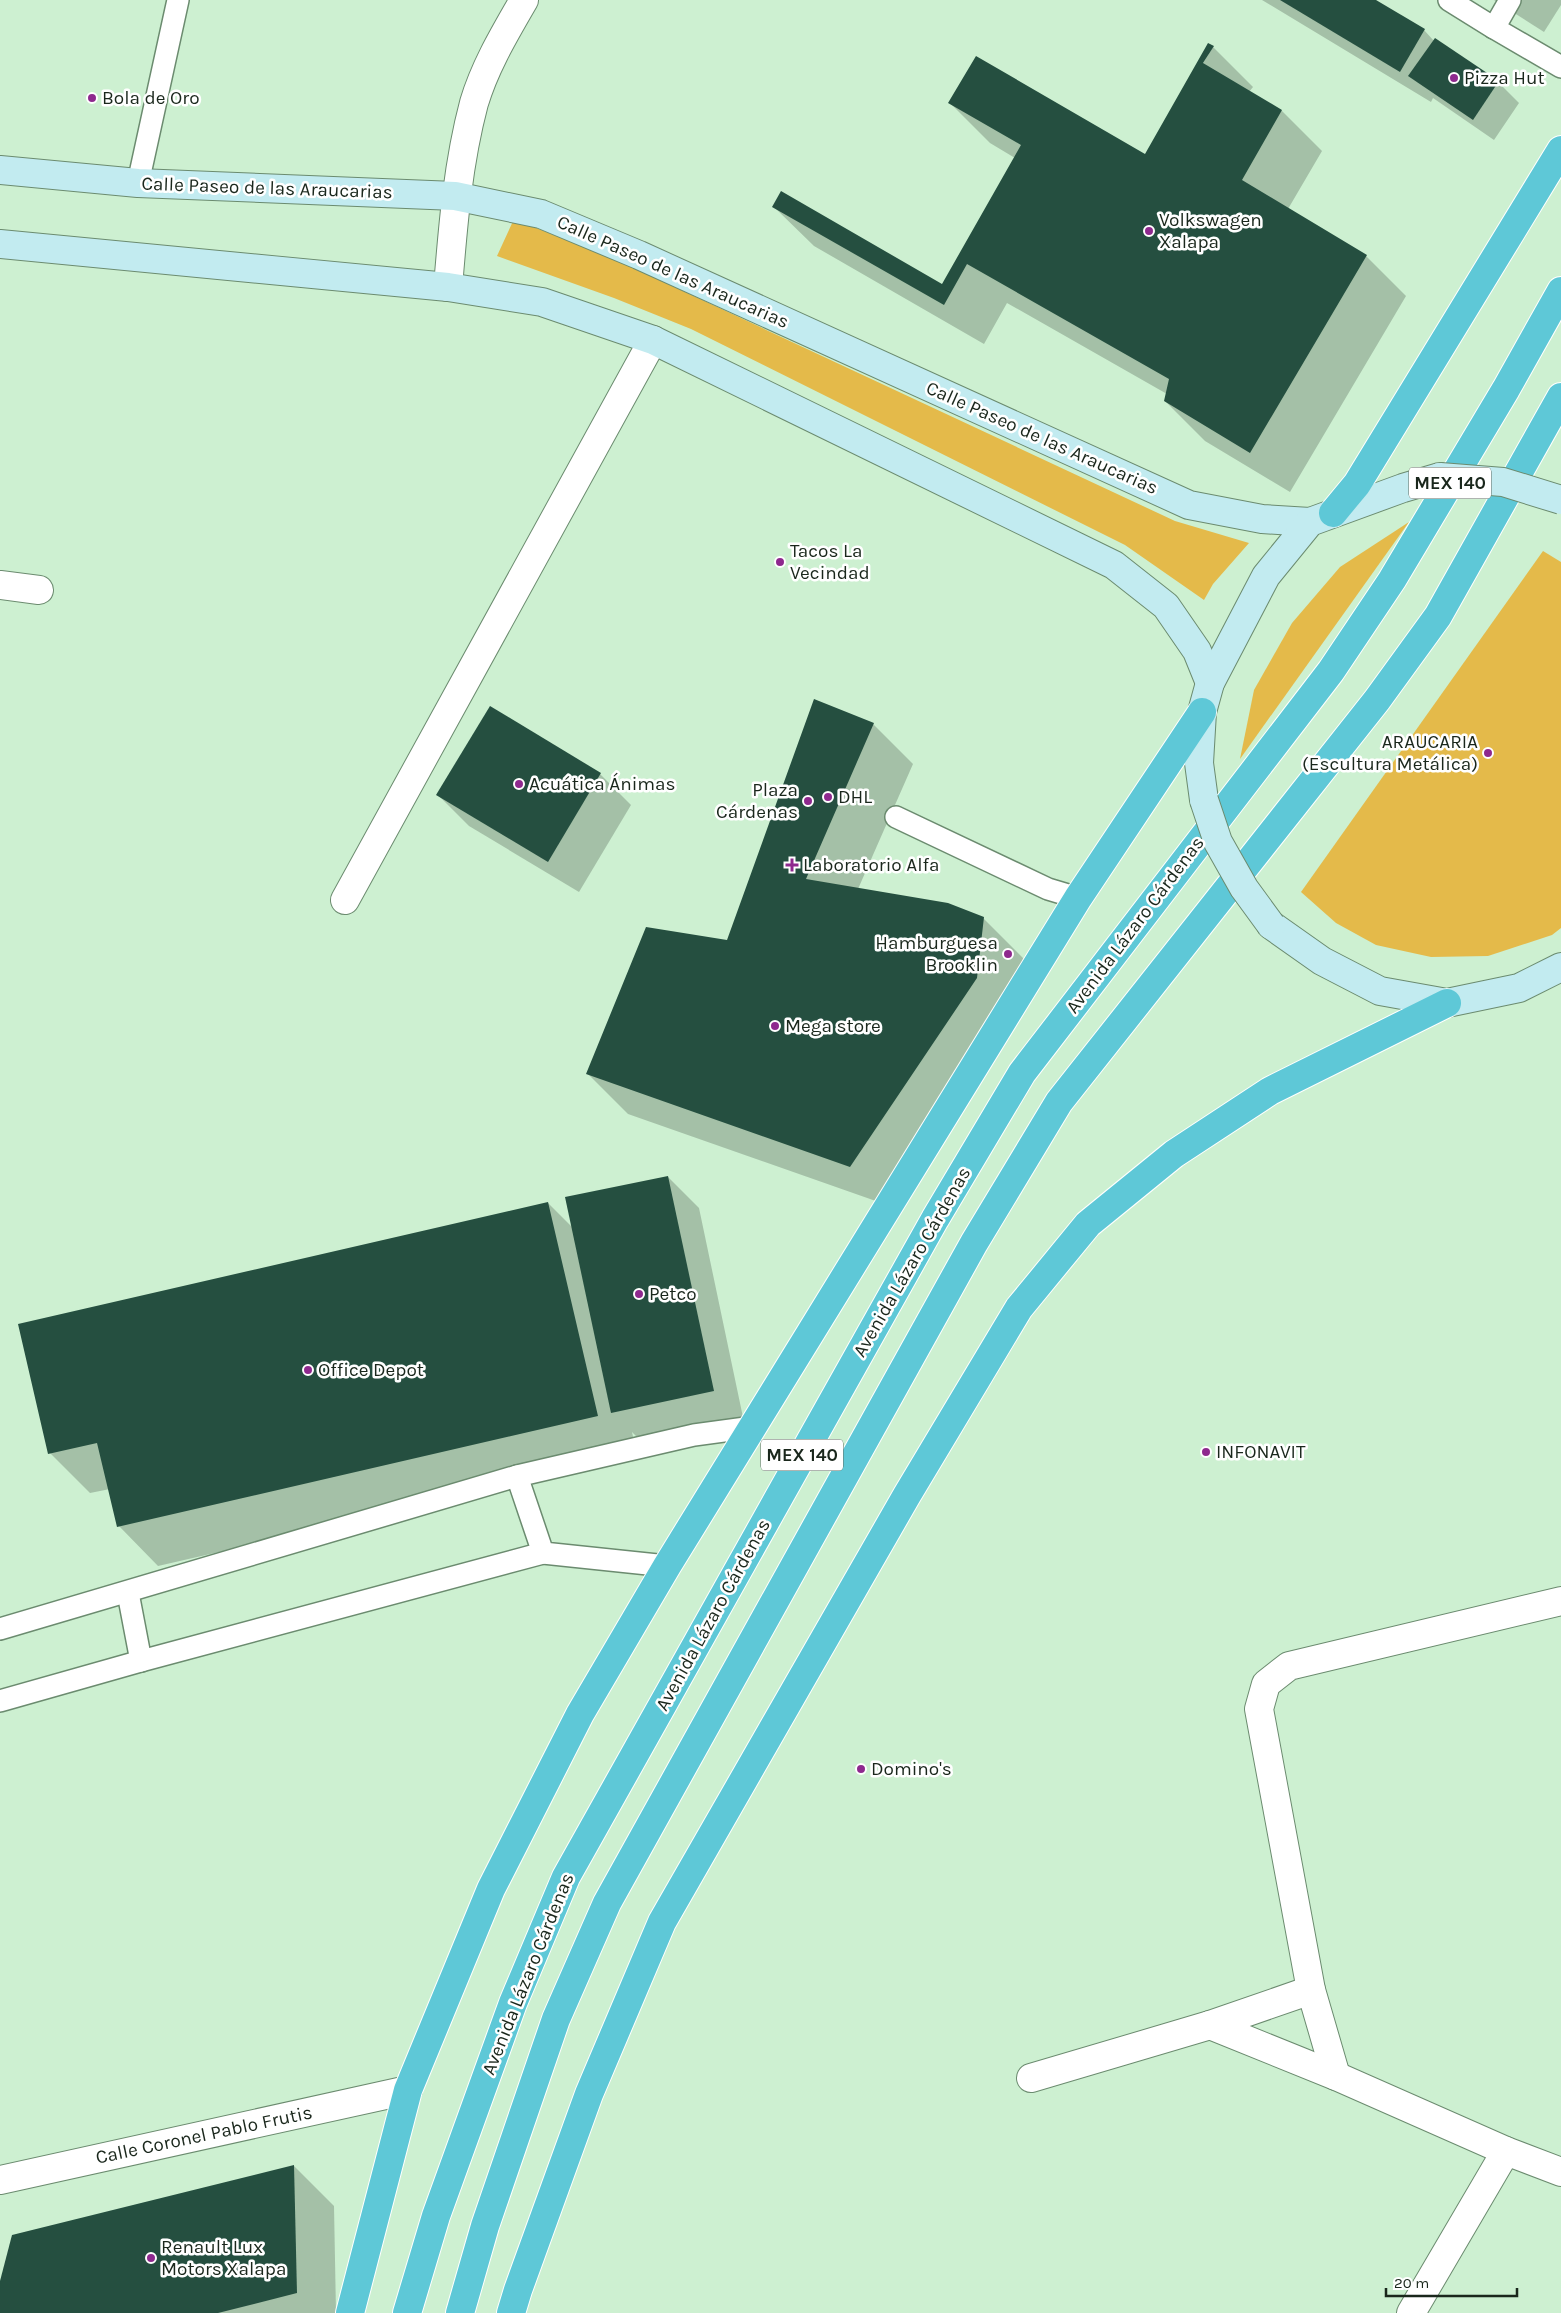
<svg xmlns="http://www.w3.org/2000/svg" width="1561" height="2313" font-family="Karla,sans-serif">
<style>
.green{fill:#e4ba4a}
.shadow{fill:#0003}
.building{fill:#254f40}
.lines{fill:none;stroke-linecap:round;stroke-linejoin:round}
.service-casing{stroke:#6b8b6f;stroke-width:24}
.minor-casing{stroke:#6b8b6f;stroke-width:30}
.secondary-casing{stroke:#6b8b6f;stroke-width:30}
.trunk-casing{stroke:#fff;stroke-width:30}
.service{stroke:#fff;stroke-width:21}
.minor{stroke:#fff;stroke-width:28}
.secondary{stroke:#c2ebf0;stroke-width:28}
.trunk{stroke:#5ec8d7;stroke-width:28}
.secondary-bridge-casing{stroke:#6b8b6f;stroke-width:30;stroke-linecap:butt}
.secondary-bridge{stroke:#c2ebf0;stroke-width:28}
.poi-dot{fill:#8e288e;stroke:#fff;stroke-width:2}
.labels{text-anchor:middle;dominant-baseline:central;stroke-width:5;stroke-linejoin:round;paint-order:stroke}
.shield{fill:#fff;stroke:#5f6860;stroke-width:1}
.shield-label{font-size:18px;font-weight:bold;fill:#1a271c}
.poi-label{font-size:19px;fill:#1a271c;stroke:#fff;text-anchor:start}
.street-label{font-size:19px;fill:#1a271c;stroke:#fff}
</style>
<rect width="100%" height="100%" fill="#cdf0d1"/>
<!-- green -->
<g class="green">
<polygon points="514,219 621,262 1175,521 1249,543 1213,584 1204,600 1125,545 691,329 614,298 497,256"/>
<polygon points="1409,522 1240,759 1254,690 1292,623 1340,567"/>
<polygon points="1543,551 1561,562 1561,928 1552,935 1488,956 1431,957 1376,945 1336,923 1301,892"/>
</g>
<!-- shadow -->
<g class="shadow">
<polygon points="1262,0 1374,0 1424,30 1434,41 1498,82 1519,103 1494,140 1433,98 1431,102"/>
<polygon points="1494,0 1561,0 1561,5 1544,32"/>
<polygon points="1213,47 1253,87 1249,92 1282,111 1322,151 1288,209 1366,256 1406,296 1290,492 1205,441 1165,401 1167,394 1007,303 984,344 814,246 774,207 942,286 1015,158 990,143 950,103 1146,155"/>
<polygon points="873,724 913,764 858,889 983,918 1023,958 1016,1018 890,1206 628,1114 588,1074 727,941"/>
<polygon points="600,774 631,805 579,892 469,826 438,795"/>
<polygon points="668,1177 699,1208 744,1422 643,1443 632,1432 637,1456 158,1566 119,1526 110,1489 90,1493 50,1453 548,1203 573,1228"/>
<polygon points="294,2166 334,2206 336,2313 0,2313 0,2285"/>
</g>
<!-- building -->
<g class="building">
<polygon points="1280,0 1376,0 1425,29 1400,72"/>
<polygon points="1435,38 1499,81 1473,120 1408,76"/>
<polygon points="1208,43 1214,46 1203,63 1282,110 1242,180 1367,255 1250,453 1164,401 1169,379 967,264 944,305 772,207 781,191 942,284 1021,145 948,103 976,56 1145,154"/>
<polygon points="814,699 874,723 806,879 948,903 984,917 977,978 850,1167 586,1074 646,927 727,940"/>
<polygon points="490,706 601,773 548,862 436,795"/>
<polygon points="668,1176 714,1391 611,1413 565,1197"/>
<polygon points="548,1202 598,1416 117,1527 97,1443 48,1454 18,1324"/>
<polygon points="294,2165 297,2293 218,2313 0,2313 0,2281 12,2235"/>
</g>
<g class="lines">
<!-- service casing -->
<g class="service-casing">
<g id="service">
<polyline points="1449,0 1494,28 1561,67"/>
<polyline points="1494,28 1510,0"/>
<polyline points="138,183 178,0"/>
<polyline points="896,817 1048,889 1078,898"/>
<polyline points="667,1566 543,1553 517,1476 694,1435 753,1427"/>
<polyline points="128,1593 141,1661"/>
<polyline points="0,1629 517,1476"/>
<polyline points="0,1701 141,1661 543,1553"/>
</g>
</g>
<!-- minor casing -->
<g class="minor-casing">
<g id="minor">
<path d="M448,287C453,225 458,163 474,103C485,66 505,33 524,0"/>
<polyline points="0,585 39,590"/>
<polyline points="345,900 653,340"/>
<polyline points="1210,2025 1336,2076 1506,2151 1561,2172"/>
<polyline points="1336,2076 1311,1990 1259,1709 1266,1684 1289,1666 1561,1601"/>
<polyline points="1031,2078 1210,2025 1311,1990"/>
<polyline points="0,2180 408,2090"/>
<polyline points="1411,2313 1506,2151"/>
</g>
</g>
<!-- secondary casing -->
<g class="secondary-casing">
<g id="secondary">
<polyline points="0,170 138,183 455,196 541,214 639,255 1189,505 1262,519 1310,522"/>
<polyline points="0,244 448,287 542,302 653,340 1114,565 1166,606 1197,651 1210,683"/>
<polyline points="1204,800 1199,763 1202,712 1210,683 1266,576 1310,522 1403,488 1440,477"/>
<polyline points="1271,925 1322,961 1380,991 1447,1003 1519,988 1561,967"/>
</g>
</g>
<!-- trunk casing -->
<g class="trunk-casing">
<g id="trunk">
<polyline points="1333,513 1357,484 1561,150"/>
<polyline points="350,2313 408,2090 491,1889 580,1714 667,1566 1078,898 1202,712"/>
<polyline points="407,2313 436,2216 513,2003 566,1877 935,1219 1022,1073 1331,671 1392,580 1506,389 1561,291"/>
<polyline points="460,2313 485,2226 556,2019 607,1903 974,1243 1059,1102 1377,700 1438,616 1561,397"/>
<polyline points="511,2313 518,2290 589,2094 662,1922 907,1495 1019,1308 1088,1224 1174,1154 1270,1091 1447,1003"/>
</g>
</g>
<!-- service -->
<use href="#service" class="service"/>
<!-- minor -->
<use href="#minor" class="minor"/>
<!-- secondary -->
<use href="#secondary" class="secondary"/>
<!-- trunk -->
<use href="#trunk" class="trunk"/>
<!-- secondary-bridge casing -->
<g class="secondary-bridge-casing">
<g id="secondary-bridge">
<polyline points="1440,477 1503,482 1561,500"/>
<polyline points="1204,800 1218,842 1244,888 1271,925"/>
</g>
</g>
<!-- secondary-bridge -->
<use href="#secondary-bridge" class="secondary-bridge"/>
</g>
<!-- markers -->
<g class="poi-dot">
<circle cx="1454" cy="78" r="5"/>
<circle cx="92" cy="98" r="5"/>
<circle cx="1149" cy="231" r="5"/>
<circle cx="780" cy="562" r="5"/>
<circle cx="1488" cy="753" r="5"/>
<circle cx="519" cy="784" r="5"/>
<circle cx="828" cy="797" r="5"/>
<circle cx="808" cy="801" r="5"/>
<path d="M789.5 857.5h5v5h5v5h-5v5h-5v-5h-5v-5h5z"/>
<circle cx="1008" cy="954" r="5"/>
<circle cx="775" cy="1026" r="5"/>
<circle cx="639" cy="1294" r="5"/>
<circle cx="308" cy="1370" r="5"/>
<circle cx="1206" cy="1452" r="5"/>
<circle cx="861" cy="1769" r="5"/>
<circle cx="151" cy="2258" r="5"/>
</g>
<g class="labels">
<!-- shield labels -->
<g class="shield">
<rect x="1409" y="467.5" width="82" height="31" rx="4"/>
<rect x="761" y="1439.5" width="82" height="31" rx="4"/>
</g>
<g class="shield-label">
<text x="1450" y="483">MEX 140</text>
<text x="802" y="1455">MEX 140</text>
</g>
<!-- poi labels -->
<g class="poi-label">
<text x="1464" y="78">Pizza Hut</text>
<text x="102" y="98">Bola de Oro</text>
<text x="1159" y="220">Volkswagen<tspan x="1159" dy="22">Xalapa</tspan></text>
<text x="790" y="551">Tacos La<tspan x="790" dy="22">Vecindad</tspan></text>
<text x="1478" y="742" text-anchor="end">ARAUCARIA<tspan x="1478" dy="22">(Escultura Metálica)</tspan></text>
<text x="529" y="784">Acuática Ánimas</text>
<text x="798" y="790" text-anchor="end">Plaza<tspan x="798" dy="22">Cárdenas</tspan></text>
<text x="838" y="797">DHL</text>
<text x="803" y="865">Laboratorio Alfa</text>
<text x="998" y="943" text-anchor="end">Hamburguesa<tspan x="998" dy="22">Brooklin</tspan></text>
<text x="785" y="1026">Mega store</text>
<text x="649" y="1294">Petco</text>
<text x="318" y="1370">Office Depot</text>
<text x="1216" y="1452">INFONAVIT</text>
<text x="871" y="1769">Domino's</text>
<text x="161" y="2247">Renault Lux<tspan x="161" dy="22">Motors Xalapa</tspan></text>
</g>
<!-- street labels -->
<g class="street-label">
<text transform="translate(267 188) rotate(2)">Calle Paseo de las Araucarias</text>
<text transform="translate(673 272) rotate(24)">Calle Paseo de las Araucarias</text>
<text transform="translate(1042 438) rotate(24)">Calle Paseo de las Araucarias</text>
<text transform="translate(1135 925) rotate(-53)">Avenida Lázaro Cárdenas</text>
<text transform="translate(912 1262) rotate(-60)">Avenida Lázaro Cárdenas</text>
<text transform="translate(713 1615) rotate(-61)">Avenida Lázaro Cárdenas</text>
<text transform="translate(528 1974) rotate(-68)">Avenida Lázaro Cárdenas</text>
<text transform="translate(204 2135) rotate(-12)">Calle Coronel Pablo Frutis</text>
</g>
</g>
<!-- scale -->
<path d="M1386 2288v8h131v-8" fill="none" stroke="#1a271c" stroke-width="2.5"/>
<text x="1394" y="2288" font-size="15" fill="#1a271c" stroke="#ffffff" stroke-width="4" paint-order="stroke">20 m</text>
</svg>
